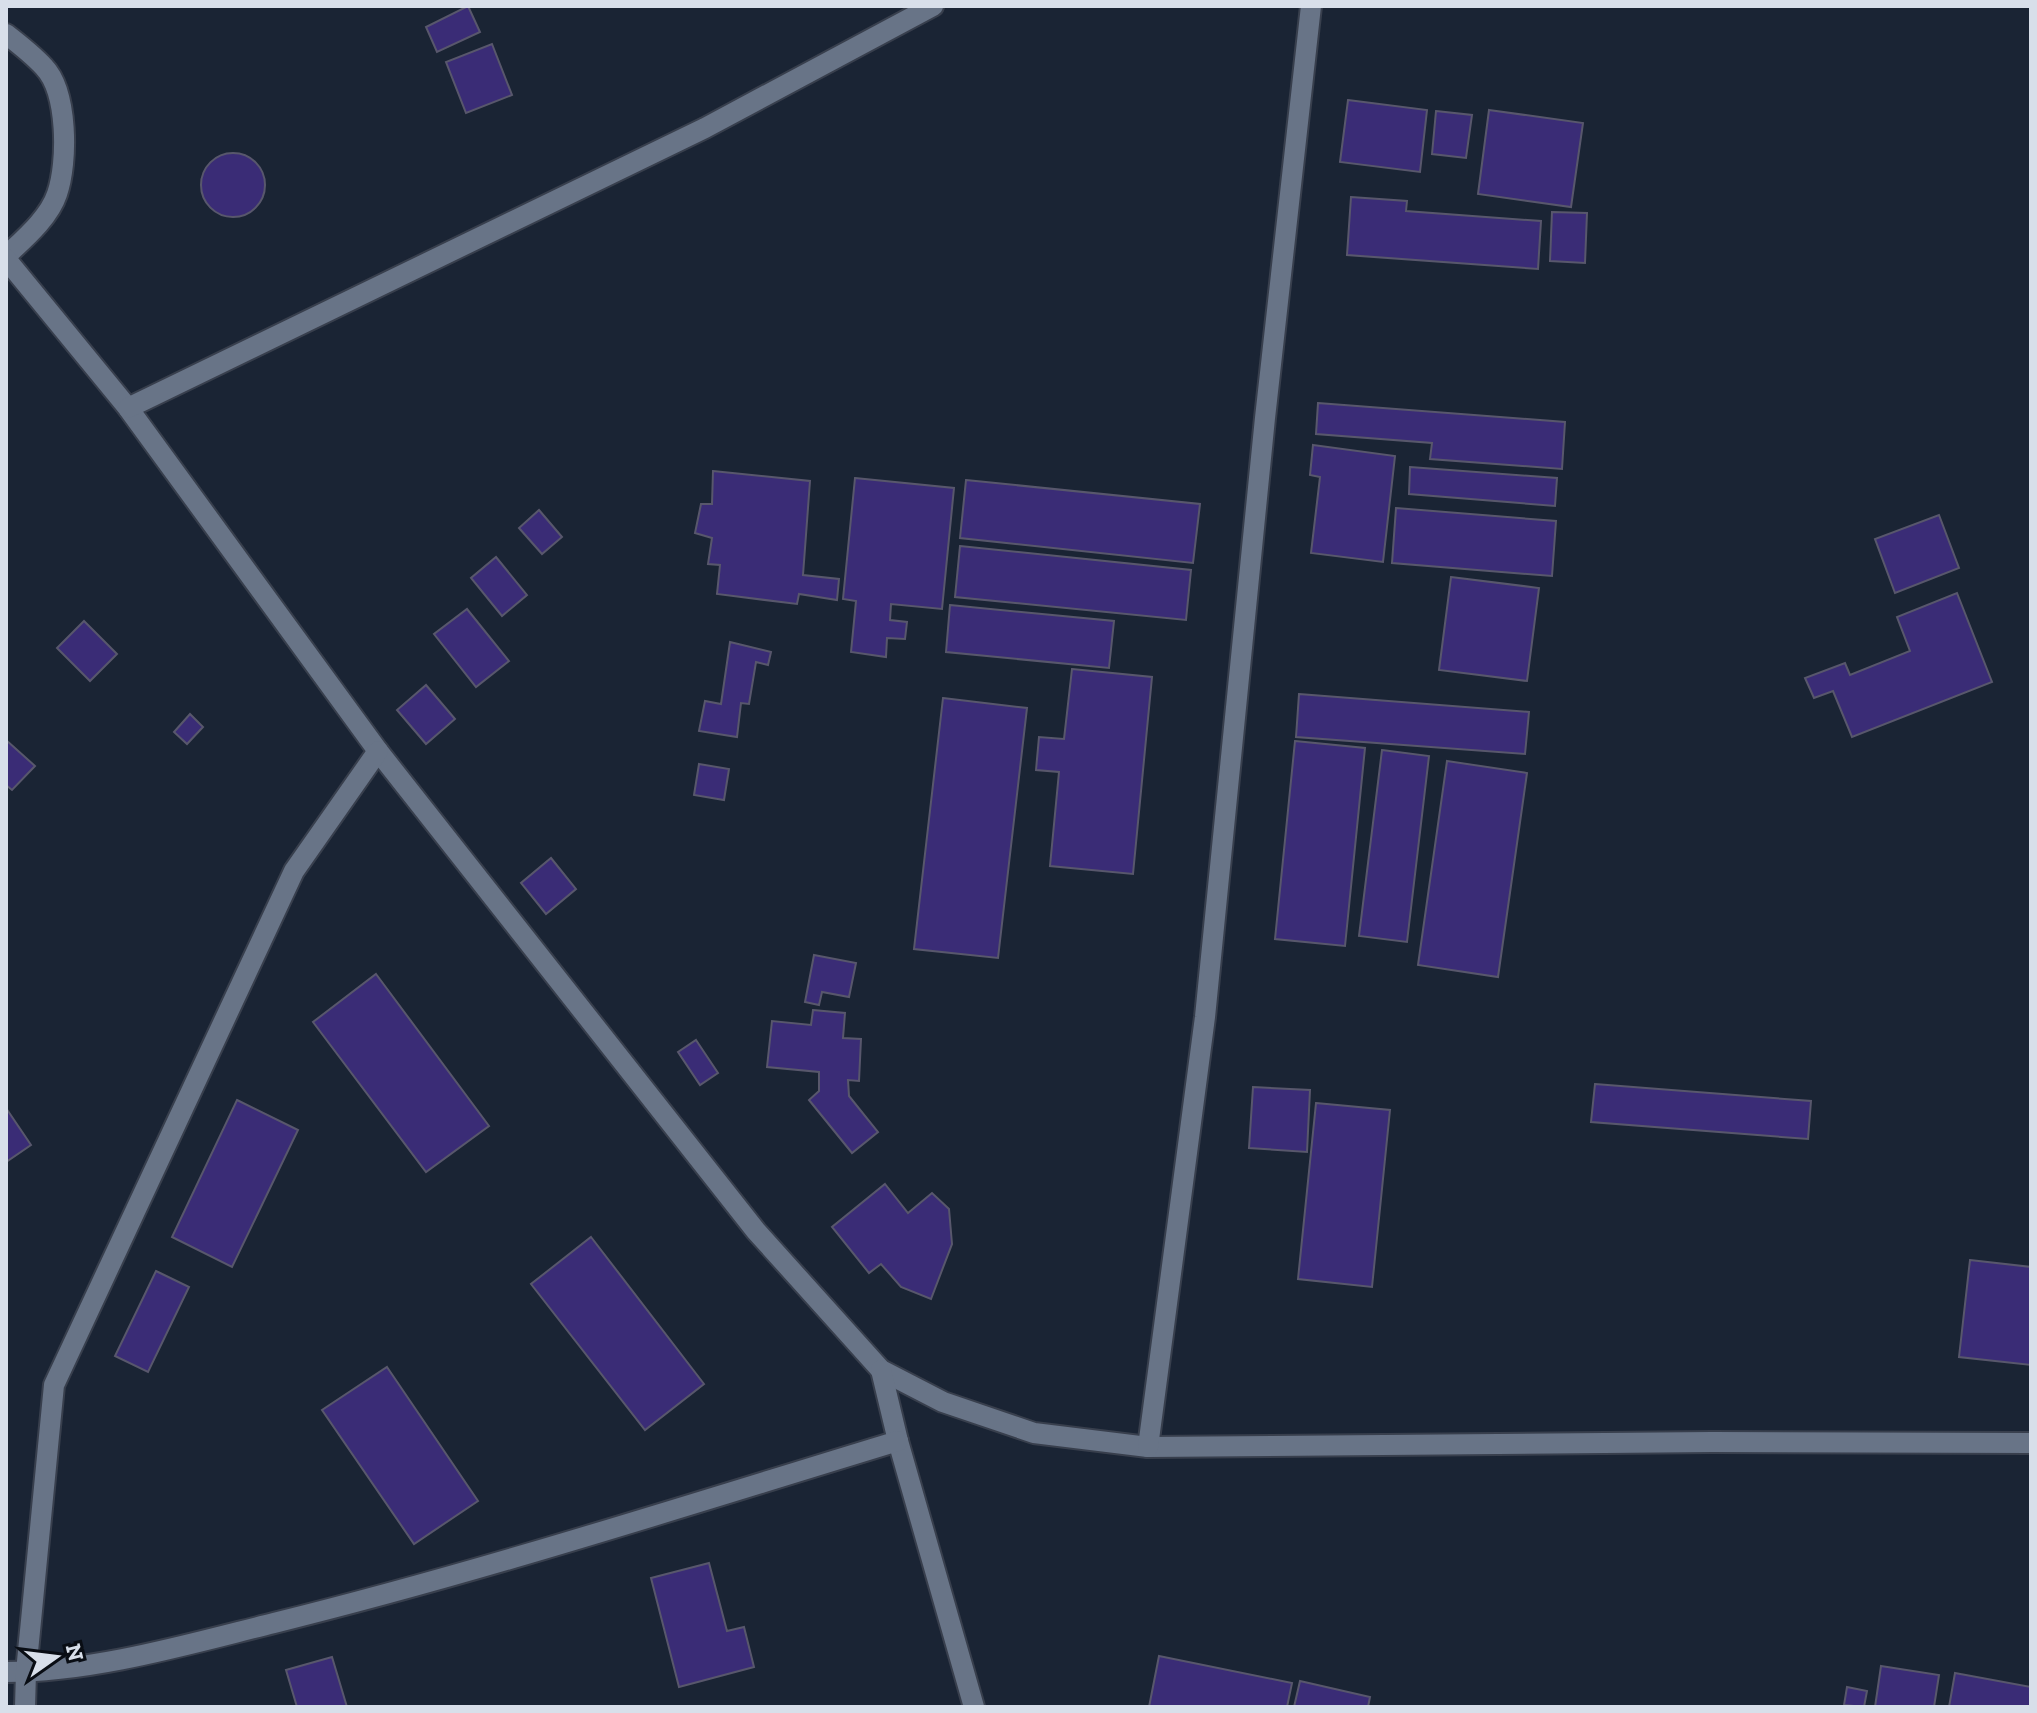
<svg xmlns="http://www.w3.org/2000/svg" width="2037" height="1713" font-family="'Zilla Slab',serif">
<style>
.building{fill:#3a2c76;stroke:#58576c;stroke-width:2}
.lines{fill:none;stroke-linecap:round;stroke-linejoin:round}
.minor-casing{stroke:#383f4d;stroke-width:24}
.minor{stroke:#687487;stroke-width:20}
</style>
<rect width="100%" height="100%" fill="#1a2434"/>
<!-- building -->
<g class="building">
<polygon points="468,6 480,32 437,52 426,27"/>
<polygon points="492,44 512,95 466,113 446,62"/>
<polygon points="1348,100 1427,110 1420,172 1340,162"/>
<polygon points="1489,110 1583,123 1571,207 1478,194"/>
<polygon points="1436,111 1472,115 1466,158 1432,154"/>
<circle cx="233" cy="185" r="32"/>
<polygon points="1351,197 1407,201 1406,211 1541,221 1538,269 1347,255"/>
<polygon points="1552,212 1587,213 1585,263 1550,261"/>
<polygon points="1318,403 1565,422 1562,469 1430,459 1432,443 1316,434"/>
<polygon points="1313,445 1395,456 1383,562 1311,553 1320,477 1310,475"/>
<polygon points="1410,467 1557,478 1555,506 1409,494"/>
<polygon points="713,471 810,481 803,575 839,579 837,600 799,594 797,604 717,594 720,565 708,564 712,538 695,533 701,504 712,504"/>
<polygon points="855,478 954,488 942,609 891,604 890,620 907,622 905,639 887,638 886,657 851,652 856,601 843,599"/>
<polygon points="966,480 1200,504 1193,563 960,538"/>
<polygon points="1396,508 1556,521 1552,576 1392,563"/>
<polygon points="539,510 562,537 542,554 519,528"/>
<polygon points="1939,515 1959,568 1895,593 1875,539"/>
<polygon points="960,546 1191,570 1186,620 955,597"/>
<polygon points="496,557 527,595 502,616 471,578"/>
<polygon points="1451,577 1539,588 1527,681 1439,670"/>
<polygon points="1957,593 1992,682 1852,737 1833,691 1814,698 1805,678 1845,663 1850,675 1910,651 1897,617"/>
<polygon points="950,605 1114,621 1109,668 946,652"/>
<polygon points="467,609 509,661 476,687 434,634"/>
<polygon points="84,621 117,654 90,681 57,648"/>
<polygon points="730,642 771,652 768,665 756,662 749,704 741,703 737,737 699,731 705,701 721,704"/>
<polygon points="1072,669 1152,677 1133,874 1050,866 1059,772 1036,770 1039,737 1064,739"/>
<polygon points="426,685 455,719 426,744 397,710"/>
<polygon points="1299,694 1529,712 1525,754 1296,737"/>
<polygon points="943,698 1027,708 998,958 914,949"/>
<polygon points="190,714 203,727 187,744 174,732"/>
<polygon points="6,740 35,766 12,790 6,785"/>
<polygon points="1295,741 1365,748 1345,946 1275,939"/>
<polygon points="1382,750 1429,756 1407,942 1359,936"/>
<polygon points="1447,761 1527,773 1498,977 1418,965"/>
<polygon points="699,764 729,769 724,800 694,795"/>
<polygon points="551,858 576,889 546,914 521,883"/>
<polygon points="814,955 856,963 849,997 822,992 819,1005 805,1002"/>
<polygon points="376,974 489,1126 426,1172 313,1022"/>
<polygon points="813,1010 845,1013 843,1038 861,1039 859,1081 848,1080 849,1096 878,1132 852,1153 809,1100 819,1091 819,1072 767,1067 772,1021 811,1025"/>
<polygon points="696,1040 718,1073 700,1085 678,1052"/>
<polygon points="1595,1084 1811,1101 1808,1139 1591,1122"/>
<polygon points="1253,1087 1310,1090 1307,1152 1249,1148"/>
<polygon points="237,1100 298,1130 232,1267 172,1237"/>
<polygon points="1316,1103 1390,1110 1372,1287 1298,1279"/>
<polygon points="6,1108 31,1145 6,1162"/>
<polygon points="885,1184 908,1213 932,1193 949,1209 952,1244 931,1299 901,1287 881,1264 869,1273 832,1227"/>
<polygon points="591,1237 704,1384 645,1430 531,1284"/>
<polygon points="1970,1260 2031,1267 2031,1365 1959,1357"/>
<polygon points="156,1271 189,1287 148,1372 115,1356"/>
<polygon points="387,1367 478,1501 414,1544 322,1410"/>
<polygon points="709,1563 727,1631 744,1627 754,1667 679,1687 651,1578"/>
<polygon points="1159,1656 1292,1683 1287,1707 1149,1707"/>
<polygon points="332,1657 347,1707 297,1707 286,1670"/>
<polygon points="1881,1666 1939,1675 1934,1707 1875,1707"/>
<polygon points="1955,1673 2031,1687 2031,1707 1949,1707"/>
<polygon points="1300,1681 1370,1697 1368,1707 1294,1707"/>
<polygon points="1847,1687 1867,1691 1864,1707 1844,1705"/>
</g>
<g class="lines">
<!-- minor casing -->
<g class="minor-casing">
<g id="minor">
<path d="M6,34C19,44 33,55 44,67C68,92 68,162 57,194C49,218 24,239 6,256"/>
<polyline points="6,259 128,408 378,751 756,1231 881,1370 943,1402 1034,1433 1148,1447 1712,1442 2031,1443"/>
<polyline points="128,408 705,128 933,6"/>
<polyline points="881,1370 898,1441 974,1707"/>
<polyline points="1148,1447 1205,1017 1265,418 1311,6"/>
<path d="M6,1672C94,1672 189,1644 274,1623C484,1571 691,1504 898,1441"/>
<polyline points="25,1707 26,1672 54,1385 294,871 378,751"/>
</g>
</g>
<!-- minor -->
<use href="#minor" class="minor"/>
</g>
<!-- border -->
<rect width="2037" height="1713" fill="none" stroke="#d8dfea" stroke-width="16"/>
<!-- north arrow -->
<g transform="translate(56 1657) rotate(76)" stroke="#090d14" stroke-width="6" paint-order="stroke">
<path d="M0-6L14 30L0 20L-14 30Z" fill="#d8dfea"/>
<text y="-12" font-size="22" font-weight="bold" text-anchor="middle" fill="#d8dfea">N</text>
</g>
</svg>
